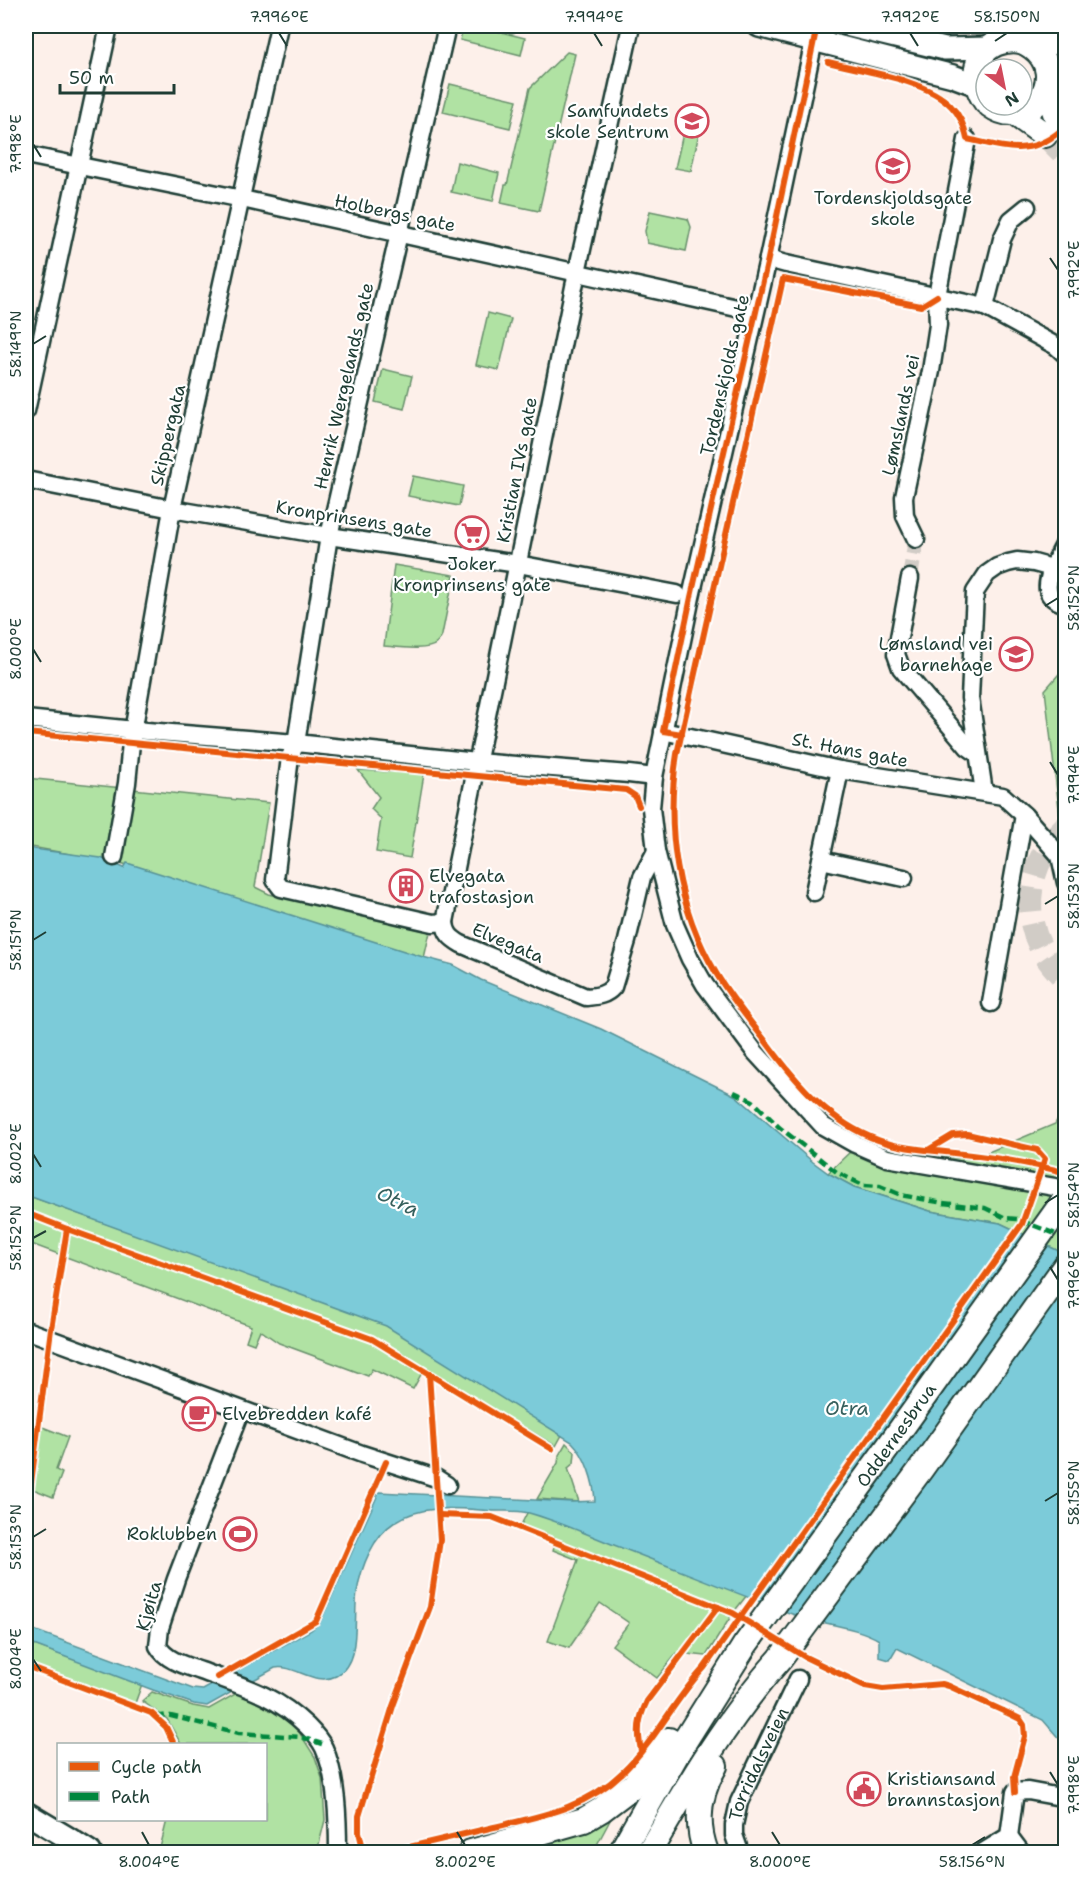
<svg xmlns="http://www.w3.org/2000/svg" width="1091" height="1878" font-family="'Shantell Sans',sans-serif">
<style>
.green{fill:#b0e2a3;stroke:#68906c;stroke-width:1.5}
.water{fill:#7ccbd9;stroke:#579297;stroke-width:1.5}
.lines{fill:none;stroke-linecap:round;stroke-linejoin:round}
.minor-tunnel{stroke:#d1ccc6;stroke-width:16;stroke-dasharray:16 8;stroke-linecap:butt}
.highway-tunnel{stroke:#d1ccc6;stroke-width:24;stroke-dasharray:24 12;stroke-linecap:butt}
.minor-casing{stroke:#1f3d34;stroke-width:21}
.major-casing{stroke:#1f3d34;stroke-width:26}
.highway-casing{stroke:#1f3d34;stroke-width:28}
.minor{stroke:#fff;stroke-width:16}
.major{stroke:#fff;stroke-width:21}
.highway{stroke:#fff;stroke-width:24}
.quiet{stroke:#00873e;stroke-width:4.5;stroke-dasharray:9 4.5;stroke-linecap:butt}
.cycleway-casing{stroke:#fff;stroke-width:10}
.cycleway{stroke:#e8590c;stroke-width:6}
.ticks{fill:none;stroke:#1f3d34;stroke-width:2}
.labels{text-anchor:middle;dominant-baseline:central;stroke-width:4.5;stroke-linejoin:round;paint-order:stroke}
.poi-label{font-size:18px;fill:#1f3d34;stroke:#fff;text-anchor:end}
.street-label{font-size:18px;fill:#1f3d34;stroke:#fff}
.water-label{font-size:20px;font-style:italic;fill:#36605d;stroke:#fff}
.neatline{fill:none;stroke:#1f3d34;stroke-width:2}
.ticks-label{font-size:15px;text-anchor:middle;fill:#1f3d34}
</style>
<rect width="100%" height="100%" fill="#fdf0ea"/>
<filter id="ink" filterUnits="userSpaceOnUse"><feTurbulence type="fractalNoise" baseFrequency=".0167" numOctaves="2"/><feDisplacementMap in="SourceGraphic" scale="12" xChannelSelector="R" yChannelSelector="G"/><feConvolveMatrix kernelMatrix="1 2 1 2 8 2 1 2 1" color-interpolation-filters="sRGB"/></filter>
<g filter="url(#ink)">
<!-- green -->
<g class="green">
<polygon points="464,26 476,26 525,38 521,55 460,40"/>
<polygon points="567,52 575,54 539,211 501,203 505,185 507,185 530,88"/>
<polygon points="450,84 517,100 510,128 443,112"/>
<polygon points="685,125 700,128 691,171 675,168"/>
<polygon points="457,162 499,173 493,201 451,192"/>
<polygon points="650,211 688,219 691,227 686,251 647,243 645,231"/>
<polygon points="488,313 511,319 499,370 476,365"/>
<polygon points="383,369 412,376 404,409 375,402"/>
<polygon points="413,476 463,486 459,506 408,496"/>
<path d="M394,565L454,575L442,635C441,637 438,642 437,643C428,652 396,647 384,646Z"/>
<polygon points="1065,667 1065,860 1045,690"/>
<polygon points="358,770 424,774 410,858 376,852 381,819 371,809 379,797"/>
<polygon points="26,778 269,803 255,887 269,894 430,932 424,958 124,864 26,846"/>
<polygon points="1065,1104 1065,1254 1000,1223 930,1211 854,1187 828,1173 851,1151 972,1159 1055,1124"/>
<polygon points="26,1195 385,1323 562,1435 556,1446 424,1369 413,1389 372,1369 368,1376 279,1343 260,1330 254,1344 246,1341 251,1326 26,1242 26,1214 40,1218 26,1212"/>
<polygon points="40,1426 68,1437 56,1470 62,1473 53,1497 33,1489"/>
<polygon points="566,1443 575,1452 574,1463 568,1468 579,1502 537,1499 558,1463 559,1455"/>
<polygon points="529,1509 747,1595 733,1613 706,1656 677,1653 657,1678 612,1645 629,1623 600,1603 569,1648 548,1641 578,1560 553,1550 556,1540 520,1527"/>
<polygon points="26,1642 142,1684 134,1706 26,1667"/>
<polygon points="152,1692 193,1706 209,1709 237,1693 271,1708 292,1721 315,1757 322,1778 325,1820 317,1852 159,1852 167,1820 266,1820 266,1744 181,1744 167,1719 142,1701"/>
<polygon points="615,1811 593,1852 511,1851"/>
</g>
<!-- water -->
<path class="water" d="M26,848L101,858L124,868L127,863L423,957L453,965L481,980L601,1029L736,1096L813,1162L828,1173L854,1187L930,1211L1000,1223L1065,1254V1743L1062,1742L1043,1720L897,1648L890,1660L879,1657V1640C856,1626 819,1624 792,1614C733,1592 674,1568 614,1545C586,1534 558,1521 529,1513C518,1510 504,1511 493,1511C461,1509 424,1503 395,1522C373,1536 361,1567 357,1592C353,1617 362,1662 336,1676C315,1687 295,1664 275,1668L207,1706L194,1704L153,1690L26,1642V1627L193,1689L203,1690L311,1630L320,1623L379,1492L572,1502L595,1501C594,1482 586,1456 572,1442L386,1326L26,1195Z"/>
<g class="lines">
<!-- minor-tunnel -->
<polyline class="minor-tunnel" points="910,578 916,539"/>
<!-- highway-tunnel -->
<g class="highway-tunnel">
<polyline points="1045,135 1066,156"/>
<path d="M1066,826C1029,859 1018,912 1045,955C1051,964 1058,972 1066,980"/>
</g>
<!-- minor casing -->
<g class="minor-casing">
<g id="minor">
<path d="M631,26L577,272L445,922C446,934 451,938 461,944L586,997C596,996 605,996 613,987L627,941L642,877L656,851"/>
<polyline points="817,26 768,259 691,597 654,777 651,808 656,851 675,925 690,959 705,985 755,1052 823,1126 855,1144 887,1158 1066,1189"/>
<polyline points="26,155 242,199 755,312"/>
<polyline points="768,259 786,264 985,307 1056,346 1066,355"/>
<polyline points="985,307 1002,239 1011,220 1027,207"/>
<polyline points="26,411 109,26"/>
<polyline points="26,480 172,509 329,536 518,564 677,594"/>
<polyline points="916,539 905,516 904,497 931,371 938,325 937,296 967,139"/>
<path d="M1052,568C1046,586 1043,598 1066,604"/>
<polyline points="910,578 896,654 901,668 968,747 978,754"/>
<polyline points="26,719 134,730 296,743 477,762 629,774 654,777"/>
<polyline points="663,731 840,770 1003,796 1024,815 1060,856 1066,883"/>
<polyline points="984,792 970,698 975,592 987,574 997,567 1008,563 1017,561 1034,563 1052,568 1066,541"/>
<polyline points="114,857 127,783 131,743 172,509 279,26"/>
<polyline points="821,860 904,878"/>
<polyline points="814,892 840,770"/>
<polyline points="445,922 433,923 281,888 275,880 290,757 296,743 329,536 447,26"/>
<polyline points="991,1003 1024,815"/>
<polyline points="26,1330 362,1454 436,1478 447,1485"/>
<path d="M241,1410L176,1579L160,1628L158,1646C166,1661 187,1666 201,1671C242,1686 276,1695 307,1726C313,1732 320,1739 324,1748C337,1777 338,1820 338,1852"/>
<polyline points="1009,1836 1021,1852"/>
<path id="s1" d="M740,1852L734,1835V1825L739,1802L798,1679"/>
<polyline points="983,1852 1009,1836 1015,1792 1028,1791 1066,1798"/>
</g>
</g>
<!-- major casing -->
<g class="major-casing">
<g id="major">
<polyline points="759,26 953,76 977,85"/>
<polyline points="850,26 945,49 989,48"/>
<polyline points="26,1813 68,1838 90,1852"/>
</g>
</g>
<!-- highway casing -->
<g class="highway-casing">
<g id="highway">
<polyline points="1028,44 1040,44 1066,40"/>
<polyline points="1047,87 1059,126"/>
<path d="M986,102C969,79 974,46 1006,41C1015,39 1025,41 1032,47C1072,76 1029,134 990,105"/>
<polyline points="1014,113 1045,135"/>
<polyline points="471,1852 584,1820 601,1810 634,1785 669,1740"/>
<path id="s2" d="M621,1852L679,1750L745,1645L891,1443L1066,1198"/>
<path d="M649,1852C688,1785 728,1717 780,1659L921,1469L1066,1265"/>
<path d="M706,1852C695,1823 699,1793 715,1766"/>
</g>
</g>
<!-- minor -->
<use href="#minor" class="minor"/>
<!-- major -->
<use href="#major" class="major"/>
<!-- highway -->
<use href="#highway" class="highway"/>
<!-- quiet -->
<g class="quiet">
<polyline points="1060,856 1066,855"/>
<polyline points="734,1092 753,1101 779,1127 838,1173 863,1185 880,1186 901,1195 943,1203 985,1208 1006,1218 1017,1219 1066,1238"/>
<polyline points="156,1717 167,1715 239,1733 301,1737 322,1744"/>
</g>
<!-- cycleway casing -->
<g class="cycleway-casing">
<g id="cycleway">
<path d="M828,62C863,71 927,80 951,106C960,115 965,127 967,139C1008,148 1032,158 1066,126"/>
<path d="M937,296L921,306L783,279L677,754C665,829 677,908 716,973C731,998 749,1020 767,1043C796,1082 830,1123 878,1140C902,1149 929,1150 954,1153C991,1157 1029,1162 1066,1173"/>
<polyline points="26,733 626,790 635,796 639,806"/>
<polyline points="682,734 663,731 691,597 768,259 817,26"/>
<polyline points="26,1213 67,1229 51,1329 26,1521"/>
<polyline points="67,1229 372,1339 552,1449"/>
<polyline points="439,1515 492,1517 733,1613 805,1657 865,1686 883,1689 942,1684 949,1686 1012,1715 1020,1719 1024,1725 1025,1736 1014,1777 1015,1792"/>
<polyline points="26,1666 151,1713 166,1727 174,1744"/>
<polyline points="218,1677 316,1621 386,1462"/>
<path d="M641,1751C637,1730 638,1720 647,1701L718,1607"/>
<polyline points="364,1852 359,1832 359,1816 393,1706 430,1607 440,1540 429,1374"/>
<path d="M388,1852C422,1844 456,1836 490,1828C540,1816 585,1809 623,1772C655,1741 674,1700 704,1668L1022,1224L1045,1159L1037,1150L967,1134L953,1135L928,1150"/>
</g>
</g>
<!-- cycleway -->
<use href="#cycleway" class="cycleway"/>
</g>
</g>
<!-- ticks -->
<path class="ticks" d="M279,33L287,46M594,33L602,46M910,33L918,46M995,41L1007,33M33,144L41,157M1050,258L1058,270M33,344L46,336M1045,606L1058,598M33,649L41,662M1050,762L1058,775M1045,904L1058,896M33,940L46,932M33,1154L41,1167M1045,1203L1058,1195M33,1238L46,1231M1050,1267L1058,1280M1045,1501L1058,1493M33,1537L46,1529M33,1659L41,1671M1050,1772L1058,1785M142,1832L149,1845M457,1832L465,1845M772,1832L780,1845M972,1845L985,1837"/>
<!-- icons -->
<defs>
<g id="school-ring" transform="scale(1.725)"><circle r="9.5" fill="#fff" stroke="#d1495b" stroke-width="1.5"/><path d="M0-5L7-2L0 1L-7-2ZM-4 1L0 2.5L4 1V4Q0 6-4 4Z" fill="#d1495b"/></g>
<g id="supermarket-ring" transform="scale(1.725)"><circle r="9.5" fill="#fff" stroke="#d1495b" stroke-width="1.5"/><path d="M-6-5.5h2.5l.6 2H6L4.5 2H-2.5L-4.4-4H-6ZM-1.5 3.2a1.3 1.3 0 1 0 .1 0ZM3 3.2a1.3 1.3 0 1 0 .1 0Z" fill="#d1495b"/></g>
<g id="building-ring" transform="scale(1.725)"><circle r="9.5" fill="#fff" stroke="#d1495b" stroke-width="1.5"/><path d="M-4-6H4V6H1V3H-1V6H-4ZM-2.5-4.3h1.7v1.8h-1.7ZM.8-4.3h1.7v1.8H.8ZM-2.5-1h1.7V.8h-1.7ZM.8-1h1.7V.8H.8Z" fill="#d1495b"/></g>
<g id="cafe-ring" transform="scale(1.725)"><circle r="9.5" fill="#fff" stroke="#d1495b" stroke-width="1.5"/><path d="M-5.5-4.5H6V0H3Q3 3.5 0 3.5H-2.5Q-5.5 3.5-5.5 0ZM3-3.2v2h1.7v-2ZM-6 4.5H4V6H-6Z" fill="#d1495b"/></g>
<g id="stadium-ring" transform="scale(1.725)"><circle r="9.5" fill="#fff" stroke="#d1495b" stroke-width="1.5"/><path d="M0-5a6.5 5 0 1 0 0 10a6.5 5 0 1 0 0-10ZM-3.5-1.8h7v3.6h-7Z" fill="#d1495b"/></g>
<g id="civic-ring" transform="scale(1.725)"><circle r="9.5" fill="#fff" stroke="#d1495b" stroke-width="1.5"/><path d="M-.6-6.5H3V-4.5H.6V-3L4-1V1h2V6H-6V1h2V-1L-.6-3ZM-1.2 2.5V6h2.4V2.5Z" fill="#d1495b"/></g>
</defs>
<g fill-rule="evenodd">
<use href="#school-ring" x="692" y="121"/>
<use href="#school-ring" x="893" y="166"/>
<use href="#supermarket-ring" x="472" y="533"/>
<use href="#school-ring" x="1016" y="654"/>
<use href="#building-ring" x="406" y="886"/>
<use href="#cafe-ring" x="199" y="1414"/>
<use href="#stadium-ring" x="240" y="1534"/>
<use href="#civic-ring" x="864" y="1789"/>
</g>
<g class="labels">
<!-- poi labels -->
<g class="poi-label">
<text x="669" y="111">Samfundets<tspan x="669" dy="21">skole Sentrum</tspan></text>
<text x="893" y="198" text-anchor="middle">Tordenskjoldsgate<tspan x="893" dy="21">skole</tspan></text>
<text x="472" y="564" text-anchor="middle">Joker<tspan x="472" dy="21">Kronprinsens gate</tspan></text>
<text x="993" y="644">Lømsland vei<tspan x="993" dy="21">barnehage</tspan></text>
<text x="429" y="876" text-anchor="start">Elvegata<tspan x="429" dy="21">trafostasjon</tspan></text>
<text x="222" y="1414" text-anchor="start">Elvebredden kafé</text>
<text x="217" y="1534">Roklubben</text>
<text x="887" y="1779" text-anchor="start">Kristiansand<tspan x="887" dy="21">brannstasjon</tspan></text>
</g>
<!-- street labels -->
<g class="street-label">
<text transform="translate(395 213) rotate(12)">Holbergs gate</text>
<text transform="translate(725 375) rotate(-77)">Tordenskjolds gate</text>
<text transform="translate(344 386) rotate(-77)">Henrik Wergelands gate</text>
<text transform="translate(901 415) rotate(-78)">Lømslands vei</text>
<text transform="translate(168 435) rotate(-77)">Skippergata</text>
<text transform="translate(517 470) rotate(-79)">Kristian IVs gate</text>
<text transform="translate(354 519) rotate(9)">Kronprinsens gate</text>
<text transform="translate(850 750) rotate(11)">St. Hans gate</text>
<text transform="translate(508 943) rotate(23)">Elvegata</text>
<text stroke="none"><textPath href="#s2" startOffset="500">Oddernesbrua</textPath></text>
<text transform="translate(149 1606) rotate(-74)">Kjøita</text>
<text stroke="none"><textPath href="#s1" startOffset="94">Torridalsveien</textPath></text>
</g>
<!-- water labels -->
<g class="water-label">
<text transform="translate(398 1201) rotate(26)">Otra</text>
<text x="847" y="1408">Otra</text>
</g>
</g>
<!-- margin -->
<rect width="1091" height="1878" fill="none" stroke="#fff" stroke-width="66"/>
<!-- legend -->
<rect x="57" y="1743" width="210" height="78" fill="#ffffff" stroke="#a5b1ae" stroke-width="1.5"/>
<rect x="69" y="1762" width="30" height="9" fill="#e8590c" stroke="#a5b1ae" stroke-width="1.5"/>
<text x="111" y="1773" font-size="18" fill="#1f3d34">Cycle path</text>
<rect x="69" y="1792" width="30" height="9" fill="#00873e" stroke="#a5b1ae" stroke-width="1.5"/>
<text x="111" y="1803" font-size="18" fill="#1f3d34">Path</text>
<!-- north arrow -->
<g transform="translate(1004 87) rotate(148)"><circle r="28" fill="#ffffff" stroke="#a5b1ae" stroke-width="1.5"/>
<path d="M0-4.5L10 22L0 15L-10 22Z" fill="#d1495b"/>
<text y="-9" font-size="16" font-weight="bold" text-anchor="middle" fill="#1f3d34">N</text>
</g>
<!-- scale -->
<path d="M60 84v9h114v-9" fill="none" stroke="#1f3d34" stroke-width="3"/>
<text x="69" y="84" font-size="18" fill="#1f3d34" stroke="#ffffff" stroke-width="4.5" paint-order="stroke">50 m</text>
<rect x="33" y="33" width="1025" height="1812" class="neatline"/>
<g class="ticks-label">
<text x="279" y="22">7.996°E</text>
<text x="594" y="22">7.994°E</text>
<text x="910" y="22">7.992°E</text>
<text x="1007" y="22">58.150°N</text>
<text transform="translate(16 144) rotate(-90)" y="5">7.998°E</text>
<text transform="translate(1074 270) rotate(-90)" y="5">7.992°E</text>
<text transform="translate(16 344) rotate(-90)" y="5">58.149°N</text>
<text transform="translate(1074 598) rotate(-90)" y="5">58.152°N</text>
<text transform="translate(16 649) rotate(-90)" y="5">8.000°E</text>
<text transform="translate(1074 775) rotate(-90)" y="5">7.994°E</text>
<text transform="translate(1074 896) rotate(-90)" y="5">58.153°N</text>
<text transform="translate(16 940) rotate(-90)" y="5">58.151°N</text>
<text transform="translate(16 1154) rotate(-90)" y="5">8.002°E</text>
<text transform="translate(1074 1195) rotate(-90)" y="5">58.154°N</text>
<text transform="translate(16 1238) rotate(-90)" y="5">58.152°N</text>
<text transform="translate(1074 1280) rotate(-90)" y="5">7.996°E</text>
<text transform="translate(1074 1493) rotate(-90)" y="5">58.155°N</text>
<text transform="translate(16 1537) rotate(-90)" y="5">58.153°N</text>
<text transform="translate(16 1659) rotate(-90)" y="5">8.004°E</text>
<text transform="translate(1074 1785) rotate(-90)" y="5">7.998°E</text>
<text x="149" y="1867">8.004°E</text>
<text x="465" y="1867">8.002°E</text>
<text x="780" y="1867">8.000°E</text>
<text x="972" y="1867">58.156°N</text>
</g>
</svg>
